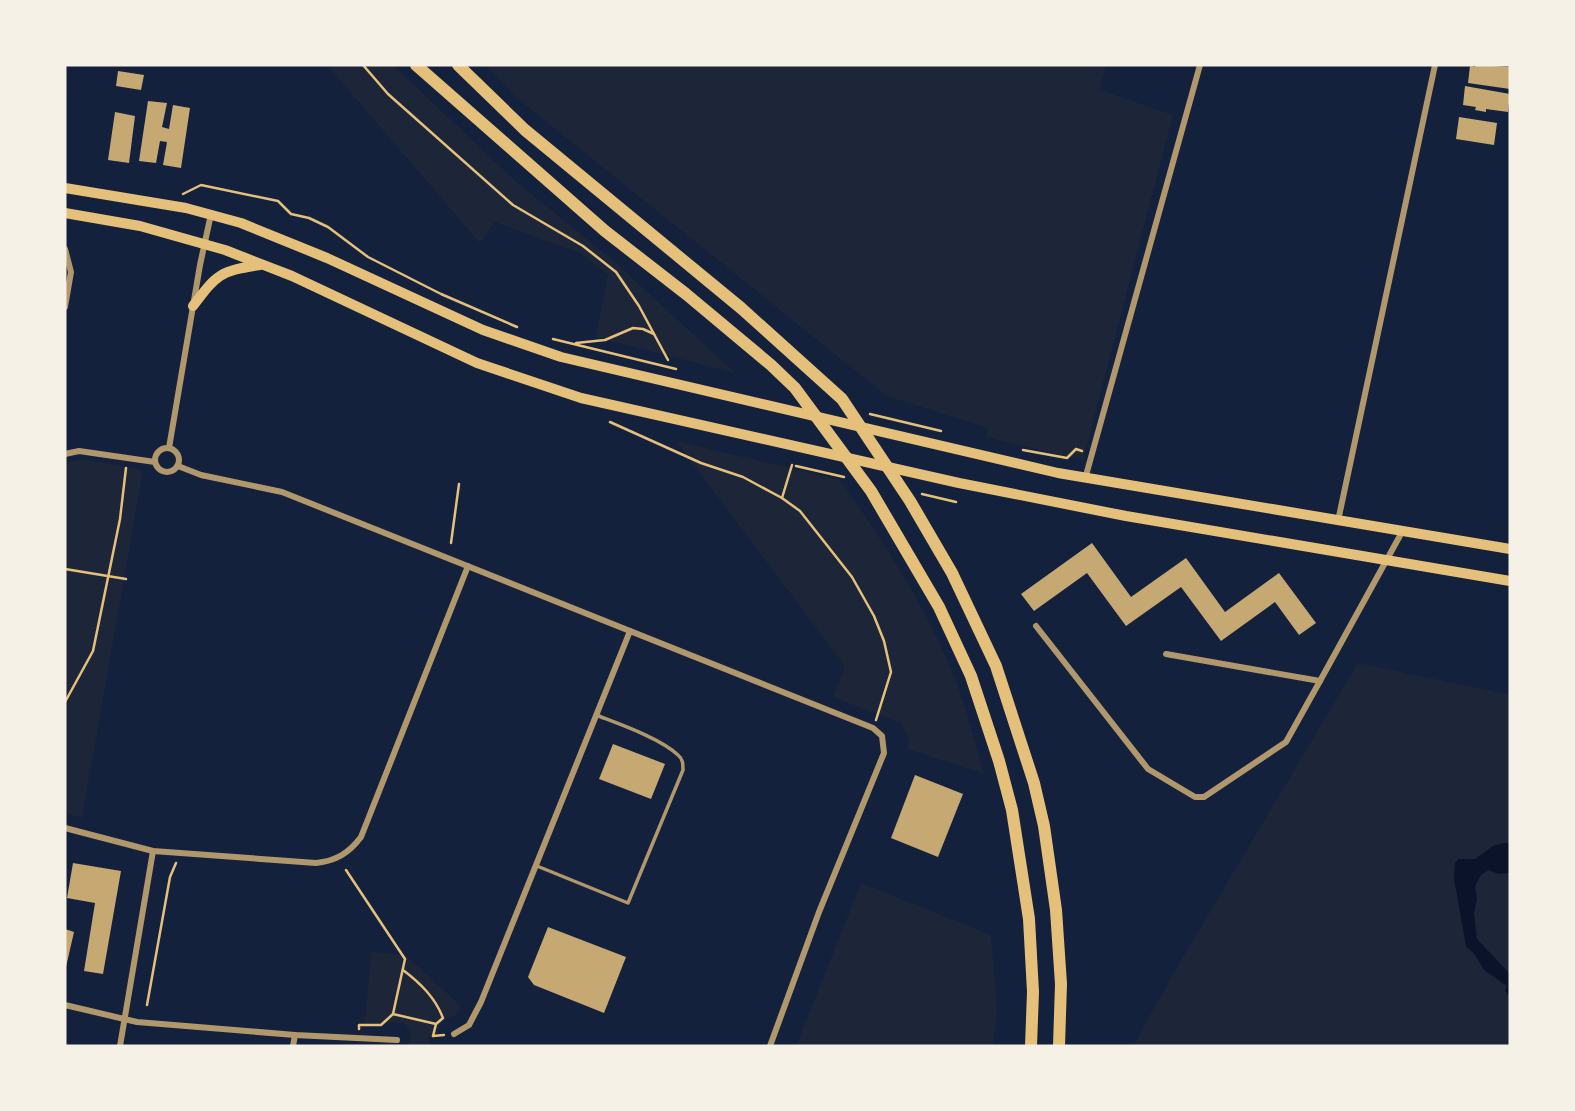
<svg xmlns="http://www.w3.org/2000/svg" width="1575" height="1111" font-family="'Crimson Pro',serif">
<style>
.green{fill:#1d2539}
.water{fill:#0b132b}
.building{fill:#c6a872}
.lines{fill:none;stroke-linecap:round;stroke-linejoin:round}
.path{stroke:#e5c07b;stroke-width:2.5}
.service{stroke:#b1986c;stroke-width:3.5}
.minor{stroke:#b1986c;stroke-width:6}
.primary{stroke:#e5c07b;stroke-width:10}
.motorway{stroke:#e5c07b;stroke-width:12}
</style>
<rect width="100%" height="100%" fill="#14213d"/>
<!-- green -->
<g class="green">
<polygon points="327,65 393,65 512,178 616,263 735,373 596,337 608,275 580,253 495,222 480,243"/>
<polygon points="485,65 1106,65 1100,90 1173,115 1083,460 986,437 988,428 887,396 518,99"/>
<path d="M676,441L840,480C884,543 928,609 956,681C967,711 975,743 984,774L908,749L909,738L901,723L833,697L845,666Z"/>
<polygon points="82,459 143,470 82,818 65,813 65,463"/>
<polygon points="1358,663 1510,695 1510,1046 1133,1046 1180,962"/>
<polygon points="861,883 991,935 997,1010 993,1046 796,1046"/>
<path d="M371,952L405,955L461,1006L455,1016C443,1018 437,1025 438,1037L430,1038L429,1046H409L411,1032L404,1023H365Z"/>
</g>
<!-- water -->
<polygon class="water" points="1504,843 1510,843 1510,873 1499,874 1488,870 1481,875 1475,886 1477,899 1474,913 1477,939 1510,974 1510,997 1505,991 1507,986 1484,970 1475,955 1466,946 1454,879 1455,863 1458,859 1475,859 1493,846"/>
<!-- building -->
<g class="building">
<polygon points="1476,65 1510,67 1510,89 1468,83 1470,66 1475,67"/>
<polygon points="118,71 144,75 141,90 116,86"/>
<polygon points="1465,86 1510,94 1508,112 1486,109 1486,112 1475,110 1476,107 1463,105"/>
<polygon points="148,101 167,103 162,127 169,129 173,105 190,108 181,168 163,165 167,142 160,141 156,163 139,161"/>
<polygon points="115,112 135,116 129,163 108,160"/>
<polygon points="1459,117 1497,123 1494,145 1456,139"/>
<polygon points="1092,543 1131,597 1186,558 1225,612 1279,573 1316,623 1299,635 1275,602 1221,641 1181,587 1126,626 1087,573 1034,611 1021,594"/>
<polygon points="613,744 665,764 651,799 599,779"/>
<polygon points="915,775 963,794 938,857 891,838"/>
<polygon points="73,863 121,871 103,974 84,971 95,903 67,898"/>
<polygon points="548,927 626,957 604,1013 534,985 528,977"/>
<polygon points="65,929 74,932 66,967 65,967"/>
</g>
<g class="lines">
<!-- path -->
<g class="path">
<polyline points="363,65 388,94 513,205 583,246 616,272 639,306 654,334"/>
<polyline points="183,194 201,185 278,201 291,214 309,218 328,227 368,257 441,294 517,327"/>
<polyline points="553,339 676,369"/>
<polyline points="576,343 605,340 633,328 643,329 654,334 668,360"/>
<polyline points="870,414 941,431"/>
<polyline points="610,422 701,463 743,477 782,498 800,511 852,577 874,616 884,641 891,672 876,720"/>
<polyline points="1023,450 1067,458 1076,449 1082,451"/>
<polyline points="796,466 844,477"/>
<polyline points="922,494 956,502"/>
<polyline points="782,498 792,465"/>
<polyline points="451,543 459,484"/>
<polyline points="65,569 126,579"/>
<polyline points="65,702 93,651 120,519 126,468"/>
<polyline points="346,870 405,959 393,1014 436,1024 433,1036 444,1035"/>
<path d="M403,970C420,983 435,997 443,1018L436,1024"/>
<polyline points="147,1005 170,877 176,863"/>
<polyline points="359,1029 359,1025 381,1025 393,1014"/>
</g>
<!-- service -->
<path class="service" d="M537,866L628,903L683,770C683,764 683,759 678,755C660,738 619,724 596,715"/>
<!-- minor -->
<g class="minor">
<polyline points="65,249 71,272 65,307"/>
<circle cx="167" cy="460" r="12"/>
<polyline points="169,448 200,265 211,214"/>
<polyline points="65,454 79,451 155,462"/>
<polyline points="178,466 201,475 282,492 873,728 882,736 884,753 819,912 770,1046"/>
<polyline points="1085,479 1200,65"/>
<polyline points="1338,521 1435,65"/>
<polyline points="1036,626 1148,769 1195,797 1204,797 1286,742 1320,681"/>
<polyline points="1166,654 1320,681 1402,532"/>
<path d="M65,828L153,851L316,863C336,861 349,853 361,837L468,566"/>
<polyline points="65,1005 137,1022 295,1035 397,1040"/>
<polyline points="454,1034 469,1025 481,1002 630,631"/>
<polyline points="120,1046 153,851"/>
<polyline points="293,1046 295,1035"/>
</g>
<!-- primary -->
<g class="primary">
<polyline points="65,188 186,208 241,223 327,258 483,330 561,357 1058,473 1510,549"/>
<polyline points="65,213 140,226 225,250 292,276 477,363 581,398 959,483 1126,516 1510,581"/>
<path d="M193,306C217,274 220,271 260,265"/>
</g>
<!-- motorway -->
<g class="motorway">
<polyline points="416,65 605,231 686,294 771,365 795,388 871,491 939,607 971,676 999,761 1012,810 1029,919 1033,992 1031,1046"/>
<polyline points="458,65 525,130 741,308 842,399 910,501 952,573 996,666 1034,783 1044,826 1056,910 1061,984 1059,1046"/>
</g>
</g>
<!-- border -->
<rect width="1575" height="1111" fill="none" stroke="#f6f1e7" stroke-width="133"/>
</svg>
